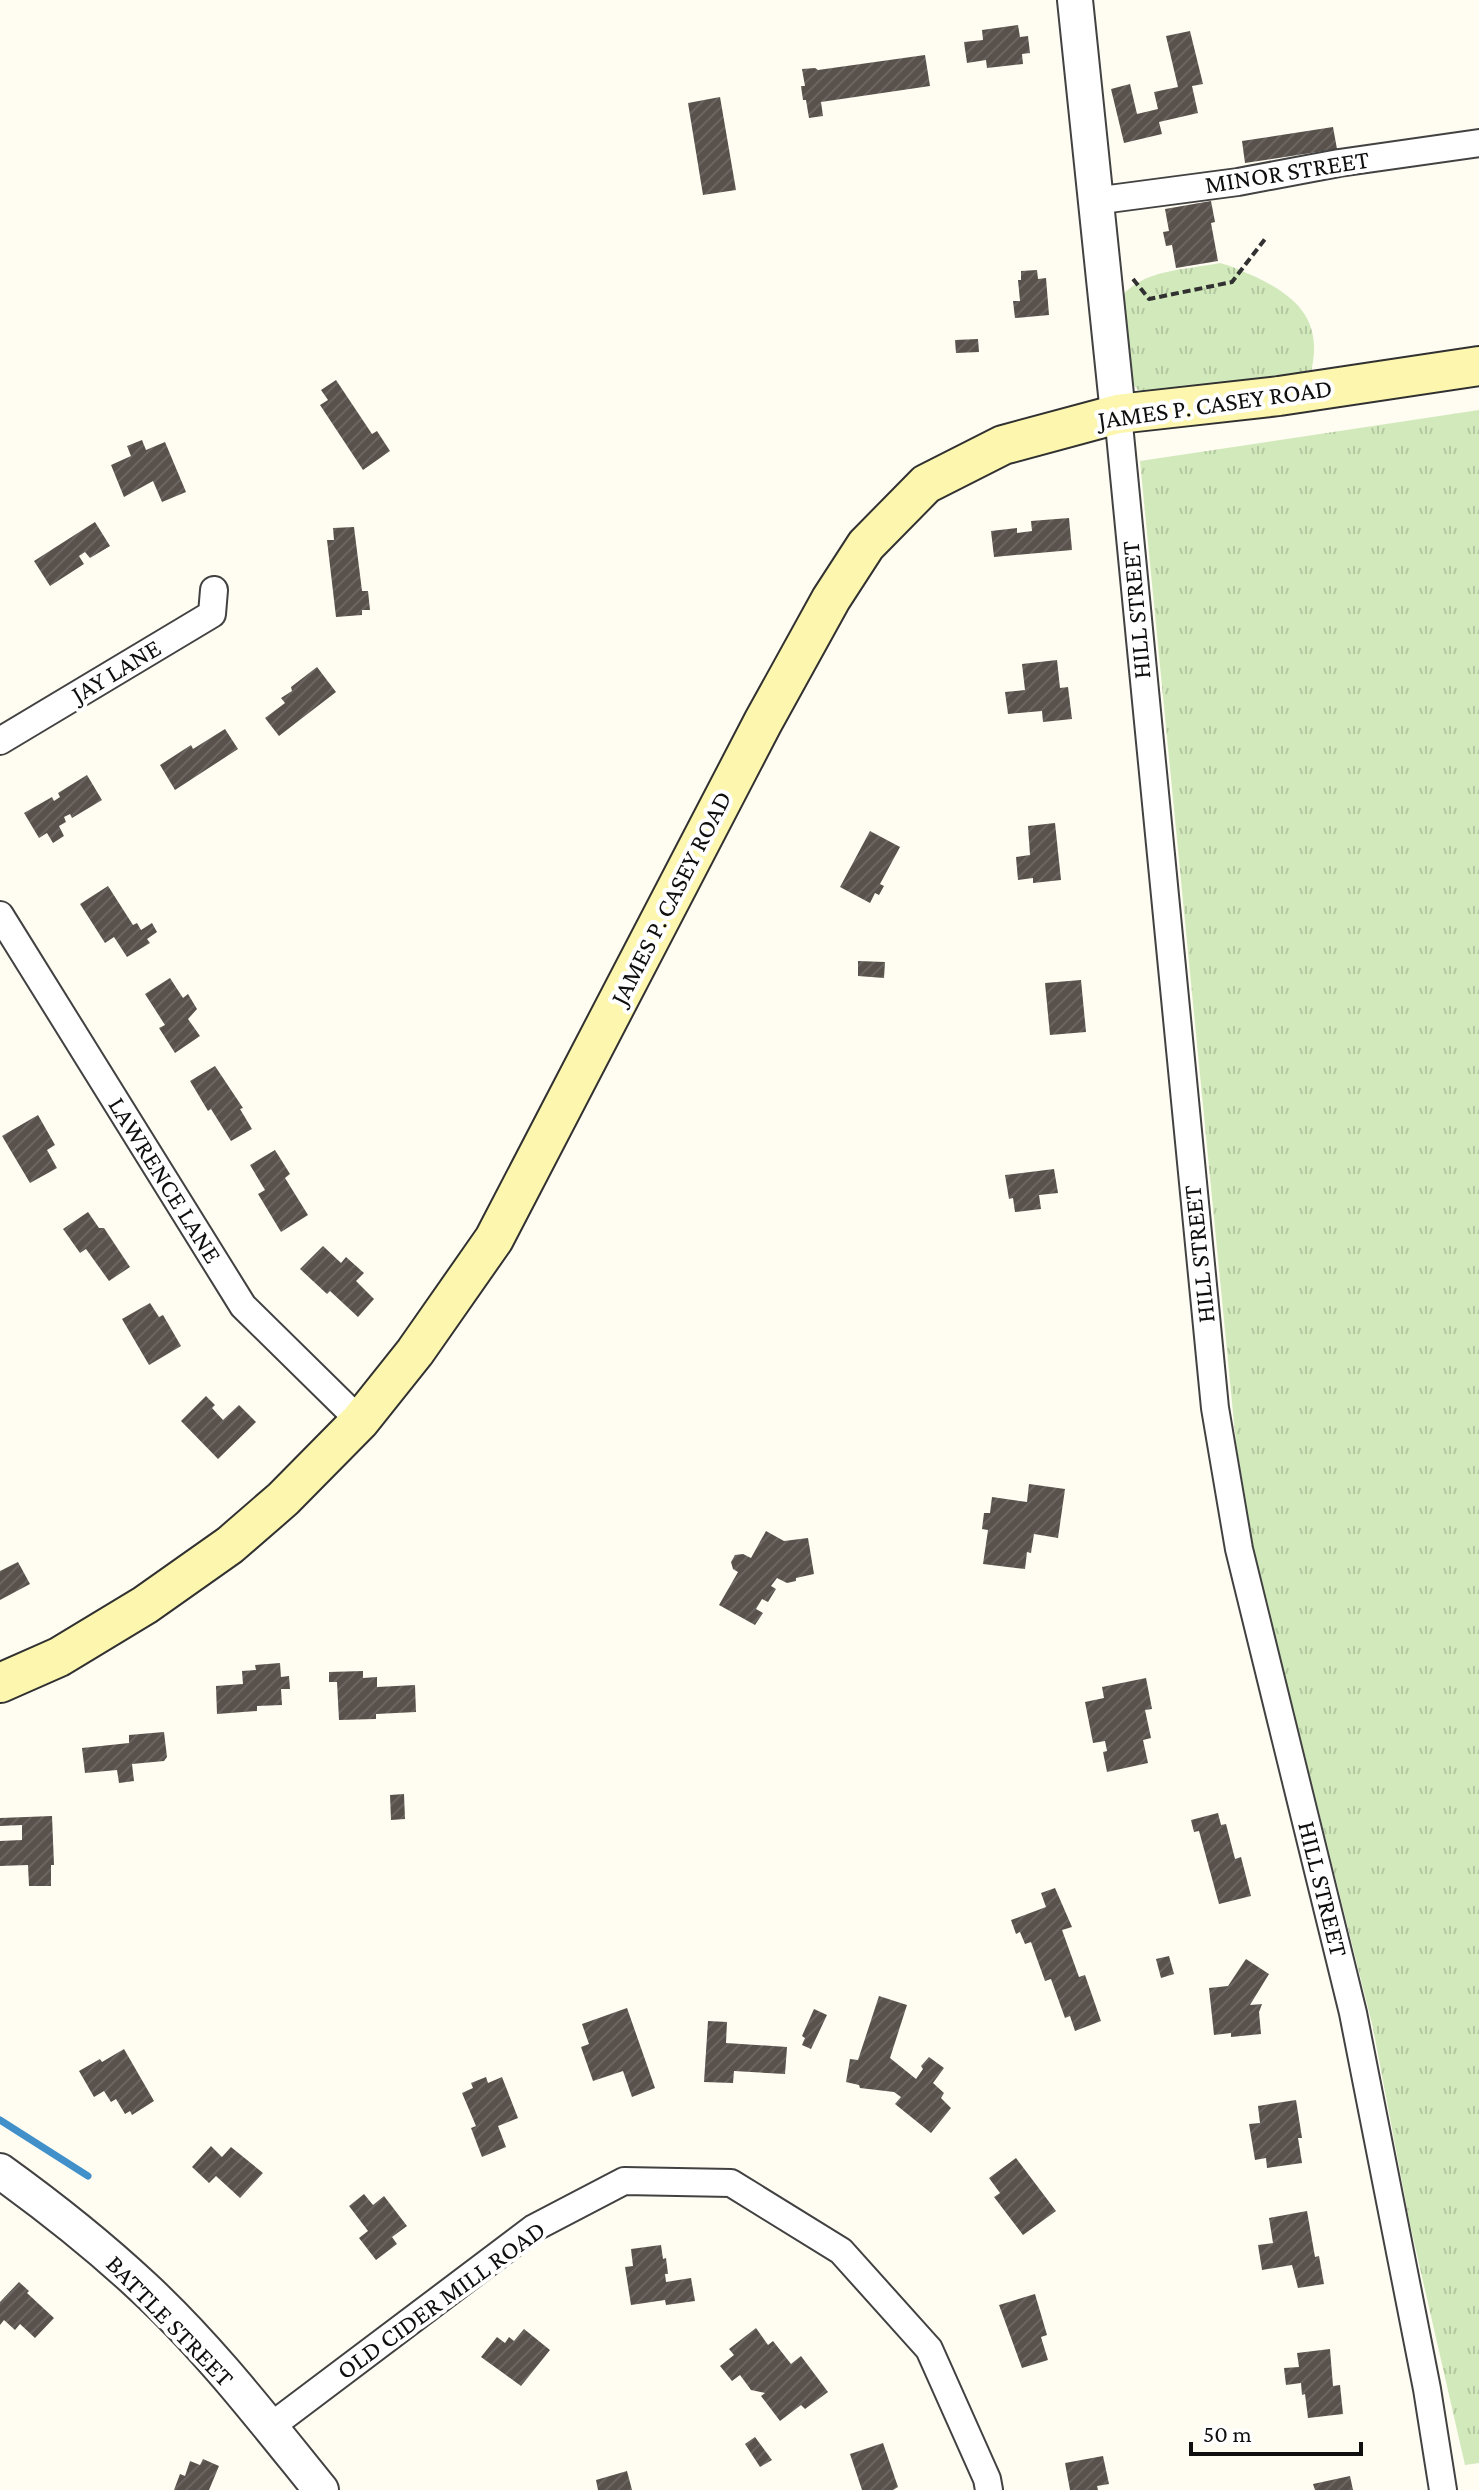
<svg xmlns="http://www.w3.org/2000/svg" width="1479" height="2490" font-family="'Crimson Pro',serif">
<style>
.grass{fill:url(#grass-tufts)}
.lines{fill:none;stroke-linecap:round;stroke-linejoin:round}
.stream{stroke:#4190ca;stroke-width:7}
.building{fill:url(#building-hatch)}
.minor-casing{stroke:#424242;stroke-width:30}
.tertiary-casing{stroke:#424242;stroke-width:38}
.secondary-casing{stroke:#313131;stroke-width:42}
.path{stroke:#313131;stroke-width:4;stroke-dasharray:8 4;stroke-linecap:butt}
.minor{stroke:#fff;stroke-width:26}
.tertiary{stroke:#fff;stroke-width:34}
.secondary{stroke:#fcf6af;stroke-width:38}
.labels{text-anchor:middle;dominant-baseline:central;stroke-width:8;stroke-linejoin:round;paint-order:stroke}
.street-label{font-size:26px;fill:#0f0f0f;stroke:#fff}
</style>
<defs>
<pattern id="grass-tufts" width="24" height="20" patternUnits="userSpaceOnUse" patternTransform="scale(2)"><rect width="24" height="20" fill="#d2e9bc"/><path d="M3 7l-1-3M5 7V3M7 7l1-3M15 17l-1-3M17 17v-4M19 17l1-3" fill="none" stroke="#b3c7a0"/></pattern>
<pattern id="building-hatch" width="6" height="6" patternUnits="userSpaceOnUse" patternTransform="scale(2)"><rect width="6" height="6" fill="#58514c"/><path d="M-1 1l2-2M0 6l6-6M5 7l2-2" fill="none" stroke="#6b6561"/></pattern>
</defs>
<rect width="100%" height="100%" fill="#fffcf2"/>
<!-- grass -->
<g class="grass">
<path d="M1220,263C1232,266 1244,272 1256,277C1299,298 1323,322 1311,372L1157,396L1138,390L1127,377L1119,300C1140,269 1186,270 1220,263Z"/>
<polygon points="1479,410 1479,2463 1465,2465 1410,2224 1373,2028 1255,1557 1236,1443 1140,461"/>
</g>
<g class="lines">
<!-- stream -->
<polyline class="stream" points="0,2120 88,2176"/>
</g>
<!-- building -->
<g class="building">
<polygon points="1018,25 1020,37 1028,36 1030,53 1022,54 1023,64 987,68 986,60 967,63 964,42 983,40 982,30"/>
<polygon points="1190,31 1203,84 1192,86 1198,113 1159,122 1162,134 1124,143 1111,89 1130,84 1137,114 1158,109 1154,92 1178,87 1166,36"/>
<polygon points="925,55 930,86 821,102 823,116 809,118 806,100 803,100 801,86 805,86 802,69 815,68 818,70"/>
<polygon points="720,97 736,190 703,195 688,103"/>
<polygon points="1333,127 1337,149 1245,163 1242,141"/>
<polygon points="1211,201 1215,222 1211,223 1218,261 1176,268 1172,245 1166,246 1163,232 1169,231 1165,209"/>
<polygon points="1037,270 1038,279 1046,278 1049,315 1015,318 1013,301 1020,301 1018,280 1021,280 1021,271"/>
<polygon points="978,339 979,352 956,353 955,340"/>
<polygon points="336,380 372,434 377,431 390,451 363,470 320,405 328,400 321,390"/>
<polygon points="142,440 146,450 165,442 186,492 162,502 153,481 124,497 111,465 131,456 127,446"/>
<polygon points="1069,518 1072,550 994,557 991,531 1017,528 1017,533 1032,531 1031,521"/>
<polygon points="95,522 110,546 90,558 85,552 79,556 84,564 50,586 34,561"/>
<polygon points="354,527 362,591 368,591 370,610 362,610 362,615 336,617 327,540 334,540 333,528"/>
<polygon points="1057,660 1060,688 1068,687 1072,719 1043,722 1042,711 1008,714 1005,692 1025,690 1022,664"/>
<polygon points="317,667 336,692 279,736 265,718 285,703 281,698 292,691 291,687"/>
<polygon points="225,729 238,749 175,790 160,765 191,745 193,749"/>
<polygon points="87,775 102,800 72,818 70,814 64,817 66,822 59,826 64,836 53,843 47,833 39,838 24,813 52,797 54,801 60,797 58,793"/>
<polygon points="1055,823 1061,880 1033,883 1033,878 1018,880 1016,857 1030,855 1028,826"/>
<polygon points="870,831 900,847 880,884 884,886 879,895 875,893 870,903 840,887"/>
<polygon points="108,886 133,925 137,923 141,930 152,923 157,932 147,939 150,943 127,957 114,937 105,943 80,904"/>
<polygon points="858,961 885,962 884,978 858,976"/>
<polygon points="170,978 183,998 188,994 197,1009 188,1019 200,1036 175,1053 159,1028 165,1025 145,994"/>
<polygon points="1081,980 1086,1032 1050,1035 1045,983"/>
<polygon points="215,1066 243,1108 240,1109 252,1129 231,1141 211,1109 208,1111 190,1081"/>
<polygon points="38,1115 55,1145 47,1150 57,1168 30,1183 2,1136"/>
<polygon points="275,1150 290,1174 285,1178 308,1215 281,1232 258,1194 265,1190 250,1165"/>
<polygon points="1054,1169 1058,1193 1039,1195 1041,1209 1015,1212 1013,1198 1009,1199 1005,1175"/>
<polygon points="88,1212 99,1228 104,1228 130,1267 109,1281 86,1249 80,1253 63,1229"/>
<polygon points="323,1246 341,1263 346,1257 364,1273 356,1281 374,1299 358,1317 330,1291 327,1294 300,1269"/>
<polygon points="150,1303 159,1317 163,1315 181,1346 149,1365 122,1319"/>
<polygon points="206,1396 215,1405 212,1408 223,1420 239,1405 256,1422 218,1459 181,1421"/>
<polygon points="1029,1484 1065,1489 1058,1538 1034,1534 1031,1553 1027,1552 1025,1569 983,1564 988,1530 982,1529 984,1513 990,1513 992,1497 1027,1502"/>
<polygon points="766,1531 784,1541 808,1538 814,1574 796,1578 796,1581 787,1583 777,1578 771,1586 776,1589 768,1602 762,1599 756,1609 763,1613 755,1625 719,1605 738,1572 733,1569 731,1562 735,1555 743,1554 751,1558"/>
<polygon points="18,1562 30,1584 0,1600 0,1571"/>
<polygon points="280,1663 281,1677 289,1676 290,1689 281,1689 282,1705 257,1706 257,1711 217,1714 216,1686 243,1684 242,1671 256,1670 255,1665"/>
<polygon points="363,1671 363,1678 377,1677 377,1687 415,1685 416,1712 376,1714 376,1719 339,1720 337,1682 329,1682 329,1672"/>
<polygon points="1146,1678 1152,1709 1145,1710 1151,1738 1143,1740 1148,1763 1107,1772 1103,1752 1107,1751 1105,1741 1093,1743 1085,1702 1104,1698 1102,1687"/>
<polygon points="164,1732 167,1757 164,1761 132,1764 134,1781 119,1783 117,1770 85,1773 82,1748 129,1743 129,1735"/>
<polygon points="404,1794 405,1819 391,1820 390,1795"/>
<polygon points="1218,1813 1221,1825 1226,1824 1235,1859 1241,1857 1251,1896 1219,1904 1199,1831 1194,1832 1191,1820"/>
<polygon points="52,1816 54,1865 51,1865 51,1886 29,1886 28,1865 0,1866 0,1841 22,1840 22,1825 0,1826 0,1818"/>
<polygon points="1055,1888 1072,1927 1062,1930 1079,1977 1085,1975 1101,2021 1075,2031 1070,2016 1065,2018 1051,1979 1045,1981 1031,1942 1025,1944 1020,1932 1016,1934 1011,1920 1046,1907 1041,1893"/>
<polygon points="1169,1956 1174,1974 1161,1978 1156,1959"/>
<polygon points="1246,1959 1269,1974 1250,2005 1262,2004 1259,2012 1261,2034 1231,2037 1231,2033 1214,2035 1209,1988 1228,1986"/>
<polygon points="879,1996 907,2005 890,2058 916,2079 923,2069 921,2066 929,2057 944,2068 933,2083 944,2093 941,2098 951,2108 931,2133 895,2104 901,2097 894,2092 860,2088 859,2085 846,2082 850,2059 858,2060"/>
<polygon points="627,2008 655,2088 632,2097 623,2071 593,2081 581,2047 589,2044 582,2024"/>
<polygon points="814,2009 827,2015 811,2049 802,2045 805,2038 802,2036"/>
<polygon points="708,2021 727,2022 726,2043 787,2047 785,2074 734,2071 733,2083 704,2082"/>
<polygon points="124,2049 154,2101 132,2115 130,2111 125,2114 116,2099 111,2102 104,2091 94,2097 79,2071 100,2059 102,2062"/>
<polygon points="486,2077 488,2083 502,2077 518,2118 498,2126 506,2147 482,2157 471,2128 476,2126 462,2093 473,2088 471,2083"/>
<polygon points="1296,2100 1302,2138 1298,2138 1302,2163 1267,2168 1266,2158 1255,2160 1249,2124 1260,2123 1258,2106"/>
<polygon points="211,2146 222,2157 231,2147 263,2173 240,2198 216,2176 209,2183 192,2167"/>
<polygon points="1016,2158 1056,2211 1023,2235 994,2197 1000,2193 989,2178"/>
<polygon points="364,2194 373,2205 384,2196 407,2226 392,2237 397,2244 376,2260 359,2238 368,2231 349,2206"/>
<polygon points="1307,2211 1315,2257 1319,2256 1324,2284 1298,2288 1292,2265 1262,2270 1258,2245 1273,2243 1269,2218"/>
<polygon points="661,2245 663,2259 666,2258 668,2274 665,2274 666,2282 691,2278 695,2301 666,2305 665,2300 631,2305 625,2267 633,2266 631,2249"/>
<polygon points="19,2282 29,2291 27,2293 54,2318 35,2338 20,2324 15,2330 4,2320 0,2325 0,2302"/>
<polygon points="1035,2294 1047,2335 1041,2337 1048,2360 1022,2368 999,2305"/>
<polygon points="756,2328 768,2345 773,2341 791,2364 801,2356 828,2392 805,2409 801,2405 780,2421 761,2396 765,2393 751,2390 740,2375 732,2381 720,2366 734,2355 729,2349"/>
<polygon points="524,2329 550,2350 521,2386 481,2357 497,2337 505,2343 509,2337 514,2341"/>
<polygon points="1330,2349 1333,2386 1340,2385 1343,2414 1308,2418 1305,2394 1302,2395 1301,2383 1286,2385 1284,2368 1299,2367 1297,2353"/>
<polygon points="755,2437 772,2460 760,2467 745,2444"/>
<polygon points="883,2443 898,2487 893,2490 862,2490 850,2454"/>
<polygon points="1103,2456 1109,2484 1097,2486 1098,2490 1070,2490 1065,2463"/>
<polygon points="203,2459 219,2466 209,2490 174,2490 180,2474 185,2476 190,2461 200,2465"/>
<polygon points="627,2471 632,2490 598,2490 596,2480"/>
<polygon points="1350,2476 1353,2490 1315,2490 1313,2484"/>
</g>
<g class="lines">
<!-- minor casing -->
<g class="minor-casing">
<g id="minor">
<polyline points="1094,201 1238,182 1339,163 1479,143"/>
<polyline points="1118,414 1215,1408 1239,1549 1353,2013 1427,2389 1443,2490"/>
<polyline points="0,741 212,614 214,590"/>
<polyline points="0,915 243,1306 360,1421"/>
<polyline points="270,2427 534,2228 624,2181 731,2183 841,2251 929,2349 987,2479 989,2490"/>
</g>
</g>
<!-- tertiary casing -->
<g class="tertiary-casing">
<g id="tertiary">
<polyline points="1075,0 1118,414"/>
<path d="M0,2171C50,2207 98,2245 143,2287C209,2348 265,2421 321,2490"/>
</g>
</g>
<!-- secondary casing -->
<g class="secondary-casing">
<polyline id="secondary" points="0,1683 59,1657 145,1605 230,1545 283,1499 360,1421 415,1352 494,1239 763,722 831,599 866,545 926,484 1003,445 1118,414 1279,396 1479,366"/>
</g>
<!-- path -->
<polyline class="path" points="1133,279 1149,299 1232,282 1265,239"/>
<!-- minor -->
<use href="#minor" class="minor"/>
<!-- tertiary -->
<use href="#tertiary" class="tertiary"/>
<!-- secondary -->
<use href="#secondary" class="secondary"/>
</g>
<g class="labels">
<!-- street labels -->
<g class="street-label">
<text transform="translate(1287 172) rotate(-9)">MINOR STREET</text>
<text transform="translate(1215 404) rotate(-8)">JAMES P. CASEY ROAD</text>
<text transform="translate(1136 610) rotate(-95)">HILL STREET</text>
<text transform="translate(116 671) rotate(-31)">JAY LANE</text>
<text transform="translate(671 898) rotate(-63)">JAMES P. CASEY ROAD</text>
<text transform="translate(165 1180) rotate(58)">LAWRENCE LANE</text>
<text transform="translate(1199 1254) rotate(-96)">HILL STREET</text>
<text transform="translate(1323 1889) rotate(76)">HILL STREET</text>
<text transform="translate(441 2300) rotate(-36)">OLD CIDER MILL ROAD</text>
<text transform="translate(170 2321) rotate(46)">BATTLE STREET</text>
</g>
</g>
<!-- scale -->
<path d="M1191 2442v12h170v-12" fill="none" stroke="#0f0f0f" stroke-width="4"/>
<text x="1203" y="2442" font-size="24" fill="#0f0f0f" stroke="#ffffff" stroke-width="6" paint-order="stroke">50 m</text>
</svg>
